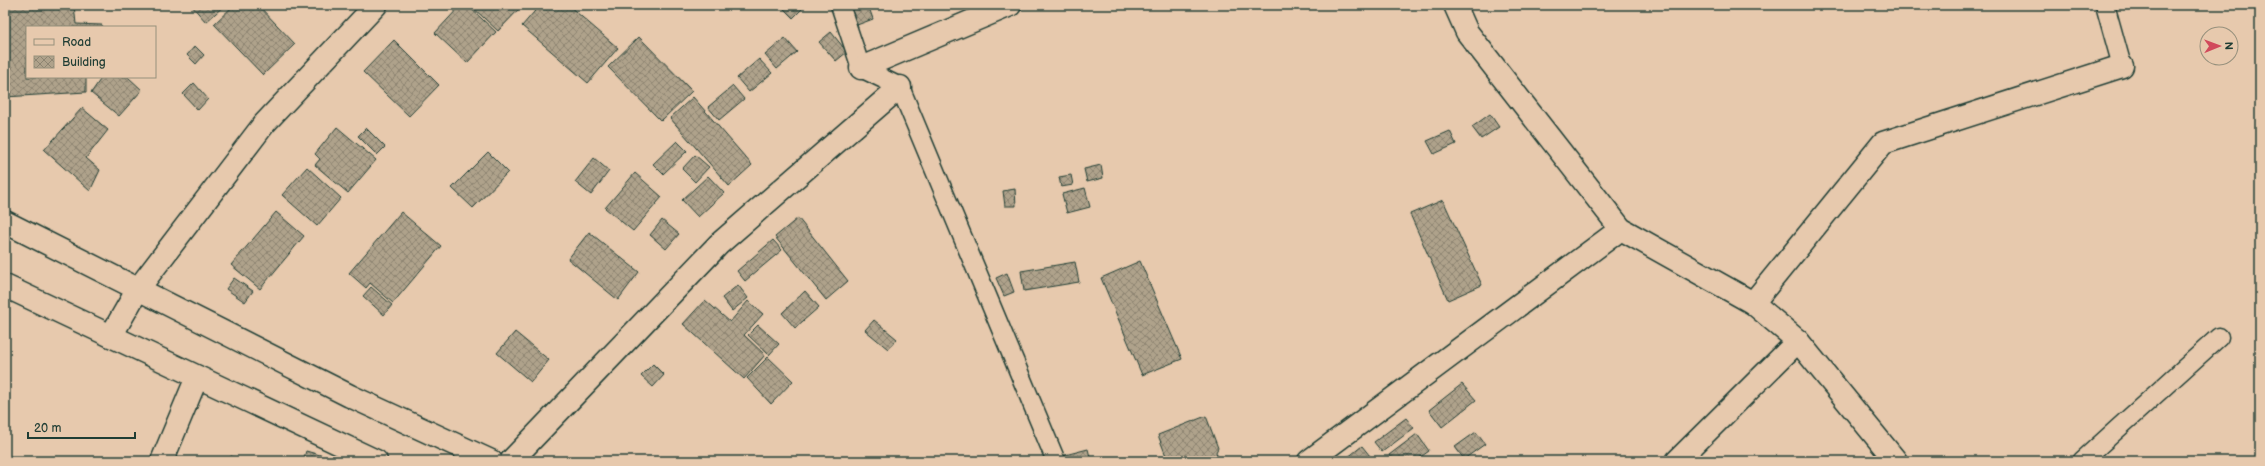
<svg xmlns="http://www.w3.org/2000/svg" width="2265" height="466" font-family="'Balsamiq Sans',sans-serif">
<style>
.building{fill:url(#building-cross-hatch);stroke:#1f3d34}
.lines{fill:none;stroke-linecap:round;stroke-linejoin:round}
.lane-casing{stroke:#1f3d34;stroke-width:21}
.street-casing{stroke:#1f3d34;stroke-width:25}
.lane{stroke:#e7c9ad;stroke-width:18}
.street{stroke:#e7c9ad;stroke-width:22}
</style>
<defs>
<pattern id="building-cross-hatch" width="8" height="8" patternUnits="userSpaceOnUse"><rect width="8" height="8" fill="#afa28b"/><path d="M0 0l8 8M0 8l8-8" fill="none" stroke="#8e8572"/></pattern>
</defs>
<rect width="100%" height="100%" fill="#e7c9ad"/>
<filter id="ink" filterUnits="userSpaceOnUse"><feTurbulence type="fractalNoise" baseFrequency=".025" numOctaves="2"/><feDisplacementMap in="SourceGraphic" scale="8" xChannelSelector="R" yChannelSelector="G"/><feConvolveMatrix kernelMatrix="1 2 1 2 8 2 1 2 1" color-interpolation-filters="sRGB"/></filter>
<g filter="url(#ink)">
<!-- building -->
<g class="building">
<polygon points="5,5 74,5 76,24 102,25 103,27 27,27 27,77 86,77 86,92 5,97"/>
<polygon points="191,5 225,5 206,22"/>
<polygon points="234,5 258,5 295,44 263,75 214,24"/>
<polygon points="461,5 467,5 496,32 467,63 435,33"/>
<polygon points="470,5 523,5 498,31"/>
<polygon points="540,5 568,5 618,48 588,83 522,26"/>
<polygon points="780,5 806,5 793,18"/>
<polygon points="850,5 868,5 873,19 857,25"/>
<polygon points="831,32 847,52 836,61 819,42"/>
<polygon points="639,37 692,91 661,121 608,67"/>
<polygon points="785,38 797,52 777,69 765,55"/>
<polygon points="394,40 439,85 409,116 363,72"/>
<polygon points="195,46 204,55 196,64 187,55"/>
<polygon points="759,59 772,73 749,92 737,78"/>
<polygon points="102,77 128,77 142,90 119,116 91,93"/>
<polygon points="194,83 208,99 198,110 183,94"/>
<polygon points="733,86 744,99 719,120 708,107"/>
<polygon points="693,97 752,165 729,186 670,118"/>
<polygon points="82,108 108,130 86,158 100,170 90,191 44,150"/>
<polygon points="1490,114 1499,127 1481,139 1472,127"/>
<polygon points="337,127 376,160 348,193 315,165 320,159 315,154"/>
<polygon points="366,128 385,147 377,155 358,136"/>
<polygon points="1450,131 1456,144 1434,154 1427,141"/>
<polygon points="677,141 687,151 663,174 653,164"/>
<polygon points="488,152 508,172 473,208 452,188"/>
<polygon points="695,155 709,167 695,182 682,169"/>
<polygon points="594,158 609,171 591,195 575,182"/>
<polygon points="1101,165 1103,178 1087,182 1084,169"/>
<polygon points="307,167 341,198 317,226 282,195"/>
<polygon points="635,173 662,197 633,231 605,208"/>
<polygon points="1071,175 1073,185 1061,187 1059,177"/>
<polygon points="708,176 724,193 698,217 682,200"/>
<polygon points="1085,188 1090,207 1067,213 1062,194"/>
<polygon points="1015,189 1016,206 1005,206 1003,191"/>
<polygon points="1443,200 1482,285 1448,300 1410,214"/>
<polygon points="276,212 304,236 260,289 231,265"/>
<polygon points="401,212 441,246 393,303 370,283 366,288 349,273"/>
<polygon points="798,218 848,281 826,300 775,237"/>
<polygon points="662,220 679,234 666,249 650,235"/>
<polygon points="589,232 639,272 618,300 568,259"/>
<polygon points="773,240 782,250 745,281 737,271"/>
<polygon points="1140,261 1182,359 1142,375 1101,278"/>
<polygon points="1075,262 1079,282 1024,291 1021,271"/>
<polygon points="1007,273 1014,292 1004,296 996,278"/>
<polygon points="234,278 253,291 245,302 226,289"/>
<polygon points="738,285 748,298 732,311 722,298"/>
<polygon points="371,287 392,305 384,315 363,296"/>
<polygon points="805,291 819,307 795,328 782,313"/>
<polygon points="705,300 730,322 748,301 763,314 744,335 765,355 744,379 683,324"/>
<polygon points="874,320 897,339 888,349 865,330"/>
<polygon points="758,325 779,344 769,355 748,335"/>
<polygon points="515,332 549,360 531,382 497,353"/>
<polygon points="768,357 793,381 771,404 747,378"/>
<polygon points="653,364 664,375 653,387 641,376"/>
<polygon points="1462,384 1476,400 1442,427 1429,410"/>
<polygon points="1206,416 1218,448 1216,452 1218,458 1211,461 1168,461 1158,435"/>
<polygon points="1406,418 1414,428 1382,452 1374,442"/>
<polygon points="1476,432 1485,444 1464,459 1455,447"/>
<polygon points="1417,434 1429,451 1415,461 1393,461 1389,455"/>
<polygon points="1362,446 1374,461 1350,461 1347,458"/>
<polygon points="1088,449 1091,461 1066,461 1065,455"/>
<polygon points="306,451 341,461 303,461"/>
<polygon points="231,456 242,461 228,461"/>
</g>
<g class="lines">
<!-- lane casing -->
<g class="lane-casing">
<g id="lane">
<polyline points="840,5 861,68 900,87 1056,461"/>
<polyline points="2105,5 2122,66"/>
<polyline points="2082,461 2219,337"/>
</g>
</g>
<!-- street casing -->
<g class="street-casing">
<g id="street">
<polyline points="1455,5 1467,32 1621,229 1753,303 1798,341 1896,461"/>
<polyline points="861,68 1010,5"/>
<polyline points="5,222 350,396 491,461"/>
<polyline points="5,286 376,461"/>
<polyline points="1753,303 1883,143 2122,66"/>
<polyline points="111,336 138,289 264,124 376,5"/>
<polyline points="162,461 197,377"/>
<polyline points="511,461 719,244 900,87"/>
<polyline points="1309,461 1621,229"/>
<polyline points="1677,461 1798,341"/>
</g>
</g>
<!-- lane -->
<use href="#lane" class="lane"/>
<!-- street -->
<use href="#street" class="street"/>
</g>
</g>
<!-- margin -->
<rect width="2265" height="466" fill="none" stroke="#e7c9ad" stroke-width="20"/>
<rect x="10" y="10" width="2245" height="446" fill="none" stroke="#1f3d34" stroke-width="1.5" filter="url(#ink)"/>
<!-- legend -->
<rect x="26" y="26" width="130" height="52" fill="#e7c9ad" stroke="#97917d"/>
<rect x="34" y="39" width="20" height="6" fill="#e7c9ad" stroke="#97917d"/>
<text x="62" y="46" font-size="12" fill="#1f3d34">Road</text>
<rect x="34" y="56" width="20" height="12" fill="url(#building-cross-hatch)" stroke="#97917d"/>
<text x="62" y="66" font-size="12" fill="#1f3d34">Building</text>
<!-- north arrow -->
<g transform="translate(2219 46) rotate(89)"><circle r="19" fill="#e7c9ad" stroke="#97917d"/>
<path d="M0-3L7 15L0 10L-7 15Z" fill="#d1495b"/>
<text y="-6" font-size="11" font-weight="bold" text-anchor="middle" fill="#1f3d34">N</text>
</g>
<!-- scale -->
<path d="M28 432v6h107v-6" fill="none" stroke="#1f3d34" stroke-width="2"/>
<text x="34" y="432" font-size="12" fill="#1f3d34" stroke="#e7c9ad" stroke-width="3" paint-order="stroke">20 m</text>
</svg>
